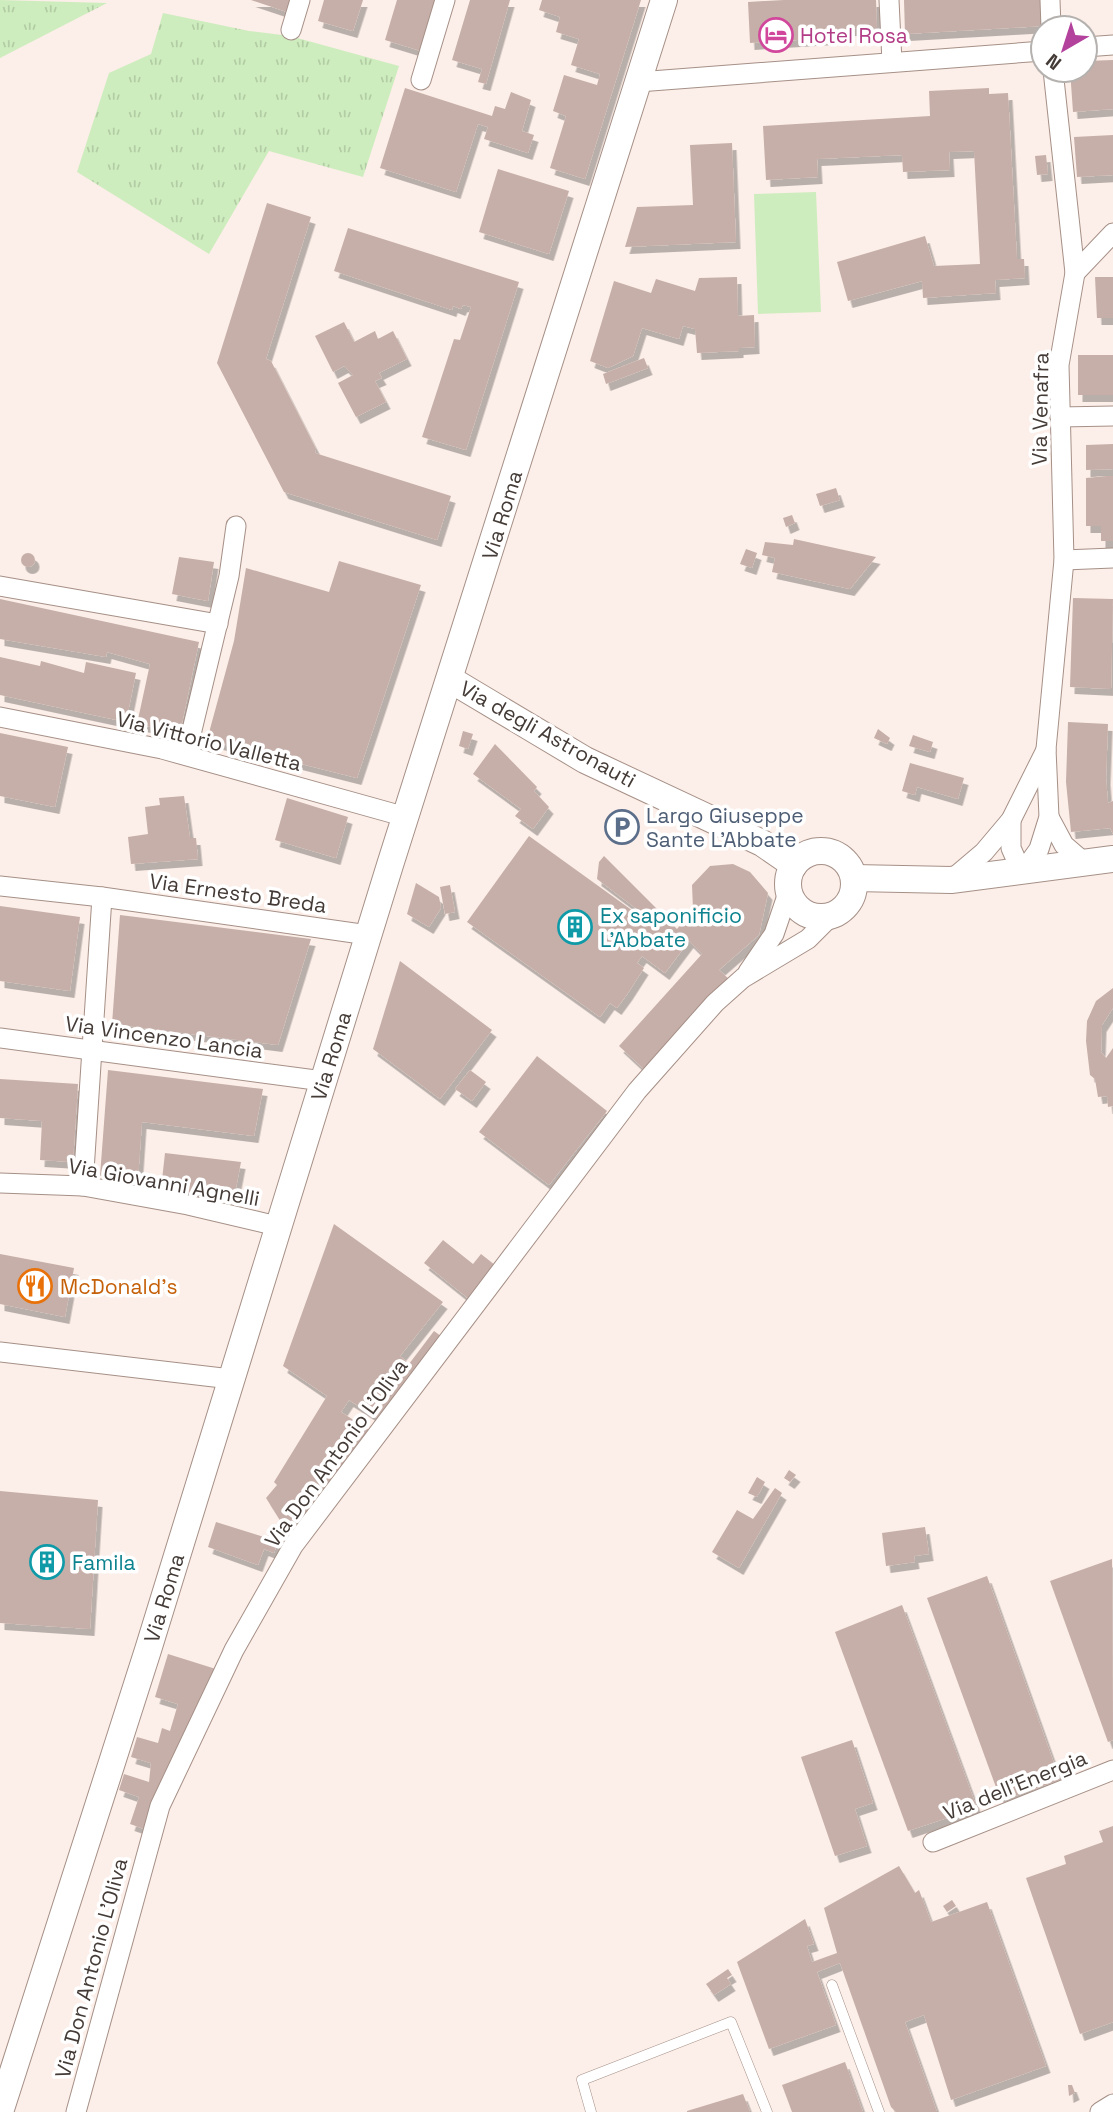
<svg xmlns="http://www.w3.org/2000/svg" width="1113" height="2112" font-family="'Space Grotesk',sans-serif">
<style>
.grass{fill:url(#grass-tufts)}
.pitch{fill:#ceedbe}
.building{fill:#c7afa9;filter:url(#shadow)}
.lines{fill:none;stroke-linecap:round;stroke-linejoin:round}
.lane-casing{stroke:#a59087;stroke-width:11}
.street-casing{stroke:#a59087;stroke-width:21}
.secondary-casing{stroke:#a59087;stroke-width:28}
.lane{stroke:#fff;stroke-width:10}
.street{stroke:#fff;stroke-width:19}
.secondary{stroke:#fff;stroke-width:26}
.labels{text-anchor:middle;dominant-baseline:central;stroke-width:7;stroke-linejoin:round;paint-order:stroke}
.hotel-label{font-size:21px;fill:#b23c85;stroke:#fff;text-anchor:start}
.street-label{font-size:21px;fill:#443b37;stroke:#fff}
.service-label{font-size:21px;fill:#4e5e75;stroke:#fff;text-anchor:start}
.culture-label{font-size:21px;fill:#0d838f;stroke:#fff;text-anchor:start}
.food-label{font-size:21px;fill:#c56008;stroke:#fff;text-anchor:start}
</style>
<defs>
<pattern id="grass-tufts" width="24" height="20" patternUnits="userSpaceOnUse" patternTransform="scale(1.75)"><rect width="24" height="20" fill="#ceedbe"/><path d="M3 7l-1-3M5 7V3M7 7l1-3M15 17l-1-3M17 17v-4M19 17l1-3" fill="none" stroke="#b2cca4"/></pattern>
<filter id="shadow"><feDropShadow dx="4.5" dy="7" stdDeviation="0" flood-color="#0004"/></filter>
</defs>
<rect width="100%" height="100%" fill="#fceee8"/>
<!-- grass -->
<g class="grass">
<polygon points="0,0 107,3 0,58"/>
<polygon points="163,13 249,31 290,36 399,66 363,177 269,151 209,254 77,172 109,73 151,54"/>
</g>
<!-- pitch -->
<polygon class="pitch" points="816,192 821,312 758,314 754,194"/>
<!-- building -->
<g class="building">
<polygon points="251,0 290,0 287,12"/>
<polygon points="324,0 363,0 353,31 318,21"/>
<polygon points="397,0 436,0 421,51 385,40"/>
<polygon points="470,0 510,0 486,84 478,82 482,69 452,60"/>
<polygon points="542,0 641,0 585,179 550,168 566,116 553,111 564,75 597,85 600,74 571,65 579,39 556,32 560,17 539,10"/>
<polygon points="784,0 876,0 877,28 829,30 829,38 750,43 748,2"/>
<polygon points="904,0 1043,0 1044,26 905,34"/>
<polygon points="1113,60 1113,109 1073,112 1070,70 1085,70 1085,61"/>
<polygon points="405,88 492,116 495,106 505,109 511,92 531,100 522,131 534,135 528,153 484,139 488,127 478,124 456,192 380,168"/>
<polygon points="989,88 989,94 1008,93 1017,259 1024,259 1025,278 995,280 996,293 923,298 922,281 848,301 837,262 925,236 934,266 980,264 974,151 949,152 950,170 903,172 902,155 817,159 818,177 766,180 763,126 930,116 929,91"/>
<polygon points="1113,135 1113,175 1077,177 1074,137"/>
<polygon points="732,143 736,242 625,247 637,207 693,205 690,145"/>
<polygon points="1046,155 1048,174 1037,175 1035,156"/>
<polygon points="498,169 569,191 549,254 479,232"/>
<polygon points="267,203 311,217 266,359 271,361 316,449 315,453 451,496 437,540 284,492 217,363"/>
<polygon points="348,228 519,282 466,450 422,437 454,339 460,340 471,307 463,305 461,309 453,306 452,310 334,271"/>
<polygon points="737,277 738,316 754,315 755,347 739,348 739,351 697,353 695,329 683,326 679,339 642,328 633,356 608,368 590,361 614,281 651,293 656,279 695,291 699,278"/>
<polygon points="1095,277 1113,277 1113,318 1097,318"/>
<polygon points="344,322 354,342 375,331 378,339 393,331 407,359 379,373 382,378 375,381 386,402 356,417 338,383 353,375 344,366 333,372 315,336"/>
<rect x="1078" y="355" width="35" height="40"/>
<polygon points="644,358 648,368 606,384 603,374"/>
<polygon points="1113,444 1113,469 1086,470 1086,445"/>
<polygon points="1107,476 1113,476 1113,541 1101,541 1101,526 1086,526 1086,478"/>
<polygon points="836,488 840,500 820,506 816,494"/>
<polygon points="792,515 795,523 786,527 783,518"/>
<polygon points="794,539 876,557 850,589 772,572 775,558 762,555 765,542 793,545"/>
<polygon points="746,549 757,553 752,568 740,564"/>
<circle cx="28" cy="560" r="7"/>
<polygon points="179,557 214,562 208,601 172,594"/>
<polygon points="339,561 421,585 357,778 207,740 234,641 246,568 329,592"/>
<polygon points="1073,598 1113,599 1111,689 1070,687"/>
<polygon points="0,599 199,642 180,733 137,724 150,664 107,652 106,657 0,639"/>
<polygon points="0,657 40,666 41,661 84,673 86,662 136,673 126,722 0,695"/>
<polygon points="1068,722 1108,724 1106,778 1108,803 1113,801 1113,834 1110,828 1071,832 1066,782"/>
<polygon points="878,729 890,738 887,744 874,738"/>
<polygon points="463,731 473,734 468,749 459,746"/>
<polygon points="0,733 68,747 55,807 0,796"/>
<polygon points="913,735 933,742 930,752 909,746"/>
<polygon points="495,744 537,787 534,791 549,807 533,829 515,816 521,809 473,774"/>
<polygon points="910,763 964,778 958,799 917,787 915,795 902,791"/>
<polygon points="184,796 190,838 196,838 198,859 131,864 128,837 148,834 145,807 160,805 159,798"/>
<polygon points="287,798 348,817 336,858 275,840"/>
<polygon points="529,836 640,916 642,913 597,879 599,862 604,856 677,929 693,909 692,885 710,866 733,864 750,872 768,893 759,935 719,970 730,980 647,1072 619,1046 702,954 689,941 665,973 642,956 637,963 644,968 628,993 617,1008 610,1003 600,1017 467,922"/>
<polygon points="416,883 439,897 441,908 429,927 407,914"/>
<polygon points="450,885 455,912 445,914 440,887"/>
<polygon points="0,906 80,917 70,991 0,981"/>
<polygon points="120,915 311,939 278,1045 112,1024"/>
<polygon points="400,961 492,1030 440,1099 373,1049"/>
<polygon points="1113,988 1113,1008 1102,1025 1101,1052 1106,1058 1113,1048 1113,1106 1108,1107 1107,1096 1098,1097 1095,1079 1090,1075 1086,1041 1087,1021 1096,1001"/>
<polygon points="537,1056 607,1111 549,1185 479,1132"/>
<polygon points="108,1070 263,1089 254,1136 142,1122 138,1179 100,1176"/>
<polygon points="470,1070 486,1082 472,1101 455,1089"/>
<polygon points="0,1079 78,1084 73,1162 40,1160 42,1121 0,1118"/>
<polygon points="165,1153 241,1162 234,1198 161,1189"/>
<polygon points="334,1224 443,1302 400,1356 409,1364 434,1331 445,1339 382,1421 349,1400 341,1412 374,1433 290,1536 266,1498 277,1485 274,1482 327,1396 283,1366"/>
<polygon points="443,1240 473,1264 481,1254 500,1269 474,1303 424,1263"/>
<polygon points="0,1254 74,1268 65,1317 0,1304"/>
<polygon points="789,1470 796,1475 790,1482 784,1478"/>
<polygon points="757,1477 765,1482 757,1497 748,1493"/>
<polygon points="775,1488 782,1493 739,1568 712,1552 737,1510 753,1519"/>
<polygon points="0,1491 98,1500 90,1629 0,1623"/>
<polygon points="216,1522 267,1538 269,1532 280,1536 274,1553 264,1549 258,1565 208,1547"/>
<polygon points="925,1527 929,1554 914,1556 915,1562 886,1566 882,1533"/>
<polygon points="1112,1559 1113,1740 1108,1742 1050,1581"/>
<polygon points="987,1576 1060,1780 1001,1801 927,1598"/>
<polygon points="902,1605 977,1808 908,1831 835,1632"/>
<polygon points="168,1654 219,1670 150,1831 130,1824 139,1797 119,1790 124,1774 149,1782 151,1763 131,1757 137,1737 158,1743 162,1728 170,1731 178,1704 155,1697"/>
<polygon points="852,1740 873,1803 855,1809 867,1846 835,1856 801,1757"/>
<polygon points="1113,1826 1113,2022 1080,2034 1026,1878 1066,1864 1064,1856 1103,1842 1099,1831"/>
<polygon points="899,1866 915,1893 919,1890 931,1922 987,1902 1046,2066 951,2100 924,2015 905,2022 937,2112 896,2112 891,2107 840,1963 817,1972 836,2025 769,2049 737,1962 805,1919 814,1944 807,1946 812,1962 837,1953 824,1908"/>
<polygon points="952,1900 956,1906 947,1912 943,1906"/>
<polygon points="728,1969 732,1975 727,1978 731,1984 714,1995 706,1984"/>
<polygon points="845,2062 863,2112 792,2112 782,2085"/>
<polygon points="1068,2085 1072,2085 1075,2093 1069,2096"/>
<polygon points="743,2094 750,2112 687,2112 687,2111"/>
</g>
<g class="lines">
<!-- lane casing -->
<g class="lane-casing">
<g id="lane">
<polyline points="832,1985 879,2112"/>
<polyline points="591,2112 582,2080 731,2022 767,2112"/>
</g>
</g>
<!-- street casing -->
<g class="street-casing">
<g id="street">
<polyline points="889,0 892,62"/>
<polyline points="1050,0 1051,28"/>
<polyline points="291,30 300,0"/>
<polyline points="1085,47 1113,45"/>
<polyline points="421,80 445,0"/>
<polyline points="638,82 1043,51"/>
<polyline points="1075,273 1113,233"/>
<polyline points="1060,417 1113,416"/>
<polyline points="1064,560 1113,558"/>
<polyline points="0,586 218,624"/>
<polyline points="0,717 162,749 406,817"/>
<polyline points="186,755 229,576 236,526"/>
<polyline points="1049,817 1064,845 1085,863"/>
<polyline points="1011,820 1011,848 1022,873"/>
<polyline points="1022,873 1039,849 1049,817 1046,749 1064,560 1059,365 1075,273 1053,70"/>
<polyline points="951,880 984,852 1011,820 1046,750"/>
<polyline points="0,886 102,897 368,935"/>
<polyline points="748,972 774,934 789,890"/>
<polyline points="0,1038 323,1081"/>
<polyline points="0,1183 83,1186 188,1205 277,1226"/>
<polyline points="83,1186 102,897"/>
<polyline points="0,1352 231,1379"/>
<polyline points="933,1842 1113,1770"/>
<polyline points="76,2112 160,1806 234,1650 293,1546 637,1091 715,1003 743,978 808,939 832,915"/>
<polyline points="1100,2112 1113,2104"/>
</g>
</g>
<!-- secondary casing -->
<g class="secondary-casing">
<g id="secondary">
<polyline points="451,680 585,760 762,843 794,865"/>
<circle cx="821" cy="884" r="33"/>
<polyline points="854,878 951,880 1113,859"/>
<polyline points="0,2112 148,1650 390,865 664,0"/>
</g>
</g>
<!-- lane -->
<use href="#lane" class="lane"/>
<!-- street -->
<use href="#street" class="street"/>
<!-- secondary -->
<use href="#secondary" class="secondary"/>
</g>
<!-- icons -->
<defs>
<g id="hotel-ring" transform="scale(1.75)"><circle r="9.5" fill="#fff" stroke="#d1479c" stroke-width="1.5"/><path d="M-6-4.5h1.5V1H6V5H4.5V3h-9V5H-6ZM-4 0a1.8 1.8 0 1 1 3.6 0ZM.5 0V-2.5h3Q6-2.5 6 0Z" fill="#d1479c"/></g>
<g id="parking-ring" transform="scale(1.75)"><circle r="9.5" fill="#fff" stroke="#5c6f8a" stroke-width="1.5"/><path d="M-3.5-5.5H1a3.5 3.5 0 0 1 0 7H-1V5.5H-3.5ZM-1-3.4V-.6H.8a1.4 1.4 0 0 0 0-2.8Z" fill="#5c6f8a"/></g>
<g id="building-ring" transform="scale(1.75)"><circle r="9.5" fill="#fff" stroke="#0f9aa8" stroke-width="1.5"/><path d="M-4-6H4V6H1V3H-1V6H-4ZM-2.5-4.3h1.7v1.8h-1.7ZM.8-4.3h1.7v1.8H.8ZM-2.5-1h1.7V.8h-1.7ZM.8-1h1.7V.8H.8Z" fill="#0f9aa8"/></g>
<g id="restaurant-ring" transform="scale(1.75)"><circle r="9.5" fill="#fff" stroke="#e8710a" stroke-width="1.5"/><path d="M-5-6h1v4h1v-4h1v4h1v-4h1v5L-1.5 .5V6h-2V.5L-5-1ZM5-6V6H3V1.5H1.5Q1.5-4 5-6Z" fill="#e8710a"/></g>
</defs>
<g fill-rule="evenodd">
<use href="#hotel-ring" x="776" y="35"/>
<use href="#parking-ring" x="622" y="827"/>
<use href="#building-ring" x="575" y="927"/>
<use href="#restaurant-ring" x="35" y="1286"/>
<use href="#building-ring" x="47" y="1562"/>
</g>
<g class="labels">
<!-- hotel labels -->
<g class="hotel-label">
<text x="800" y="35">Hotel Rosa</text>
</g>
<!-- street labels -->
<g class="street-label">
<text transform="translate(1040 409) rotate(-89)">Via Venafra</text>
<text transform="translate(502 515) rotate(-73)">Via Roma</text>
<text transform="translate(548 734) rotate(29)">Via degli Astronauti</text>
<text transform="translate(209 741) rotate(14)">Via Vittorio Valletta</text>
<text transform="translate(238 893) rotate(8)">Via Ernesto Breda</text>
<text transform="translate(164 1037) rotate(8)">Via Vincenzo Lancia</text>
<text transform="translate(331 1056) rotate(-73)">Via Roma</text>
<text transform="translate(164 1182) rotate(10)">Via Giovanni Agnelli</text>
<text transform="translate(336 1453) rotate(-54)">Via Don Antonio L'Oliva</text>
<text transform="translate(164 1598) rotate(-73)">Via Roma</text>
<text transform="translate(1015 1785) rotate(-22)">Via dell'Energia</text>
<text transform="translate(91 1968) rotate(-75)">Via Don Antonio L'Oliva</text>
</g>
<!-- service labels -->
<g class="service-label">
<text x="646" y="815">Largo Giuseppe<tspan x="646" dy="24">Sante L'Abbate</tspan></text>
</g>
<!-- culture labels -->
<g class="culture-label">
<text x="600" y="915">Ex saponificio<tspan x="600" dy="24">L'Abbate</tspan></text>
<text x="72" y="1562">Famila</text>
</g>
<!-- food labels -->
<g class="food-label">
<text x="60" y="1286">McDonald's</text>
</g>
</g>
<!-- north arrow -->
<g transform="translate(1064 49) rotate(219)"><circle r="33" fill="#ffffff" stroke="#b4b1af" stroke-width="2"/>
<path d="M0-5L12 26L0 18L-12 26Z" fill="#b3429d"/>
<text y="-10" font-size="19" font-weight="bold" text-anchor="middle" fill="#443b37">N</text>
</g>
</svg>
